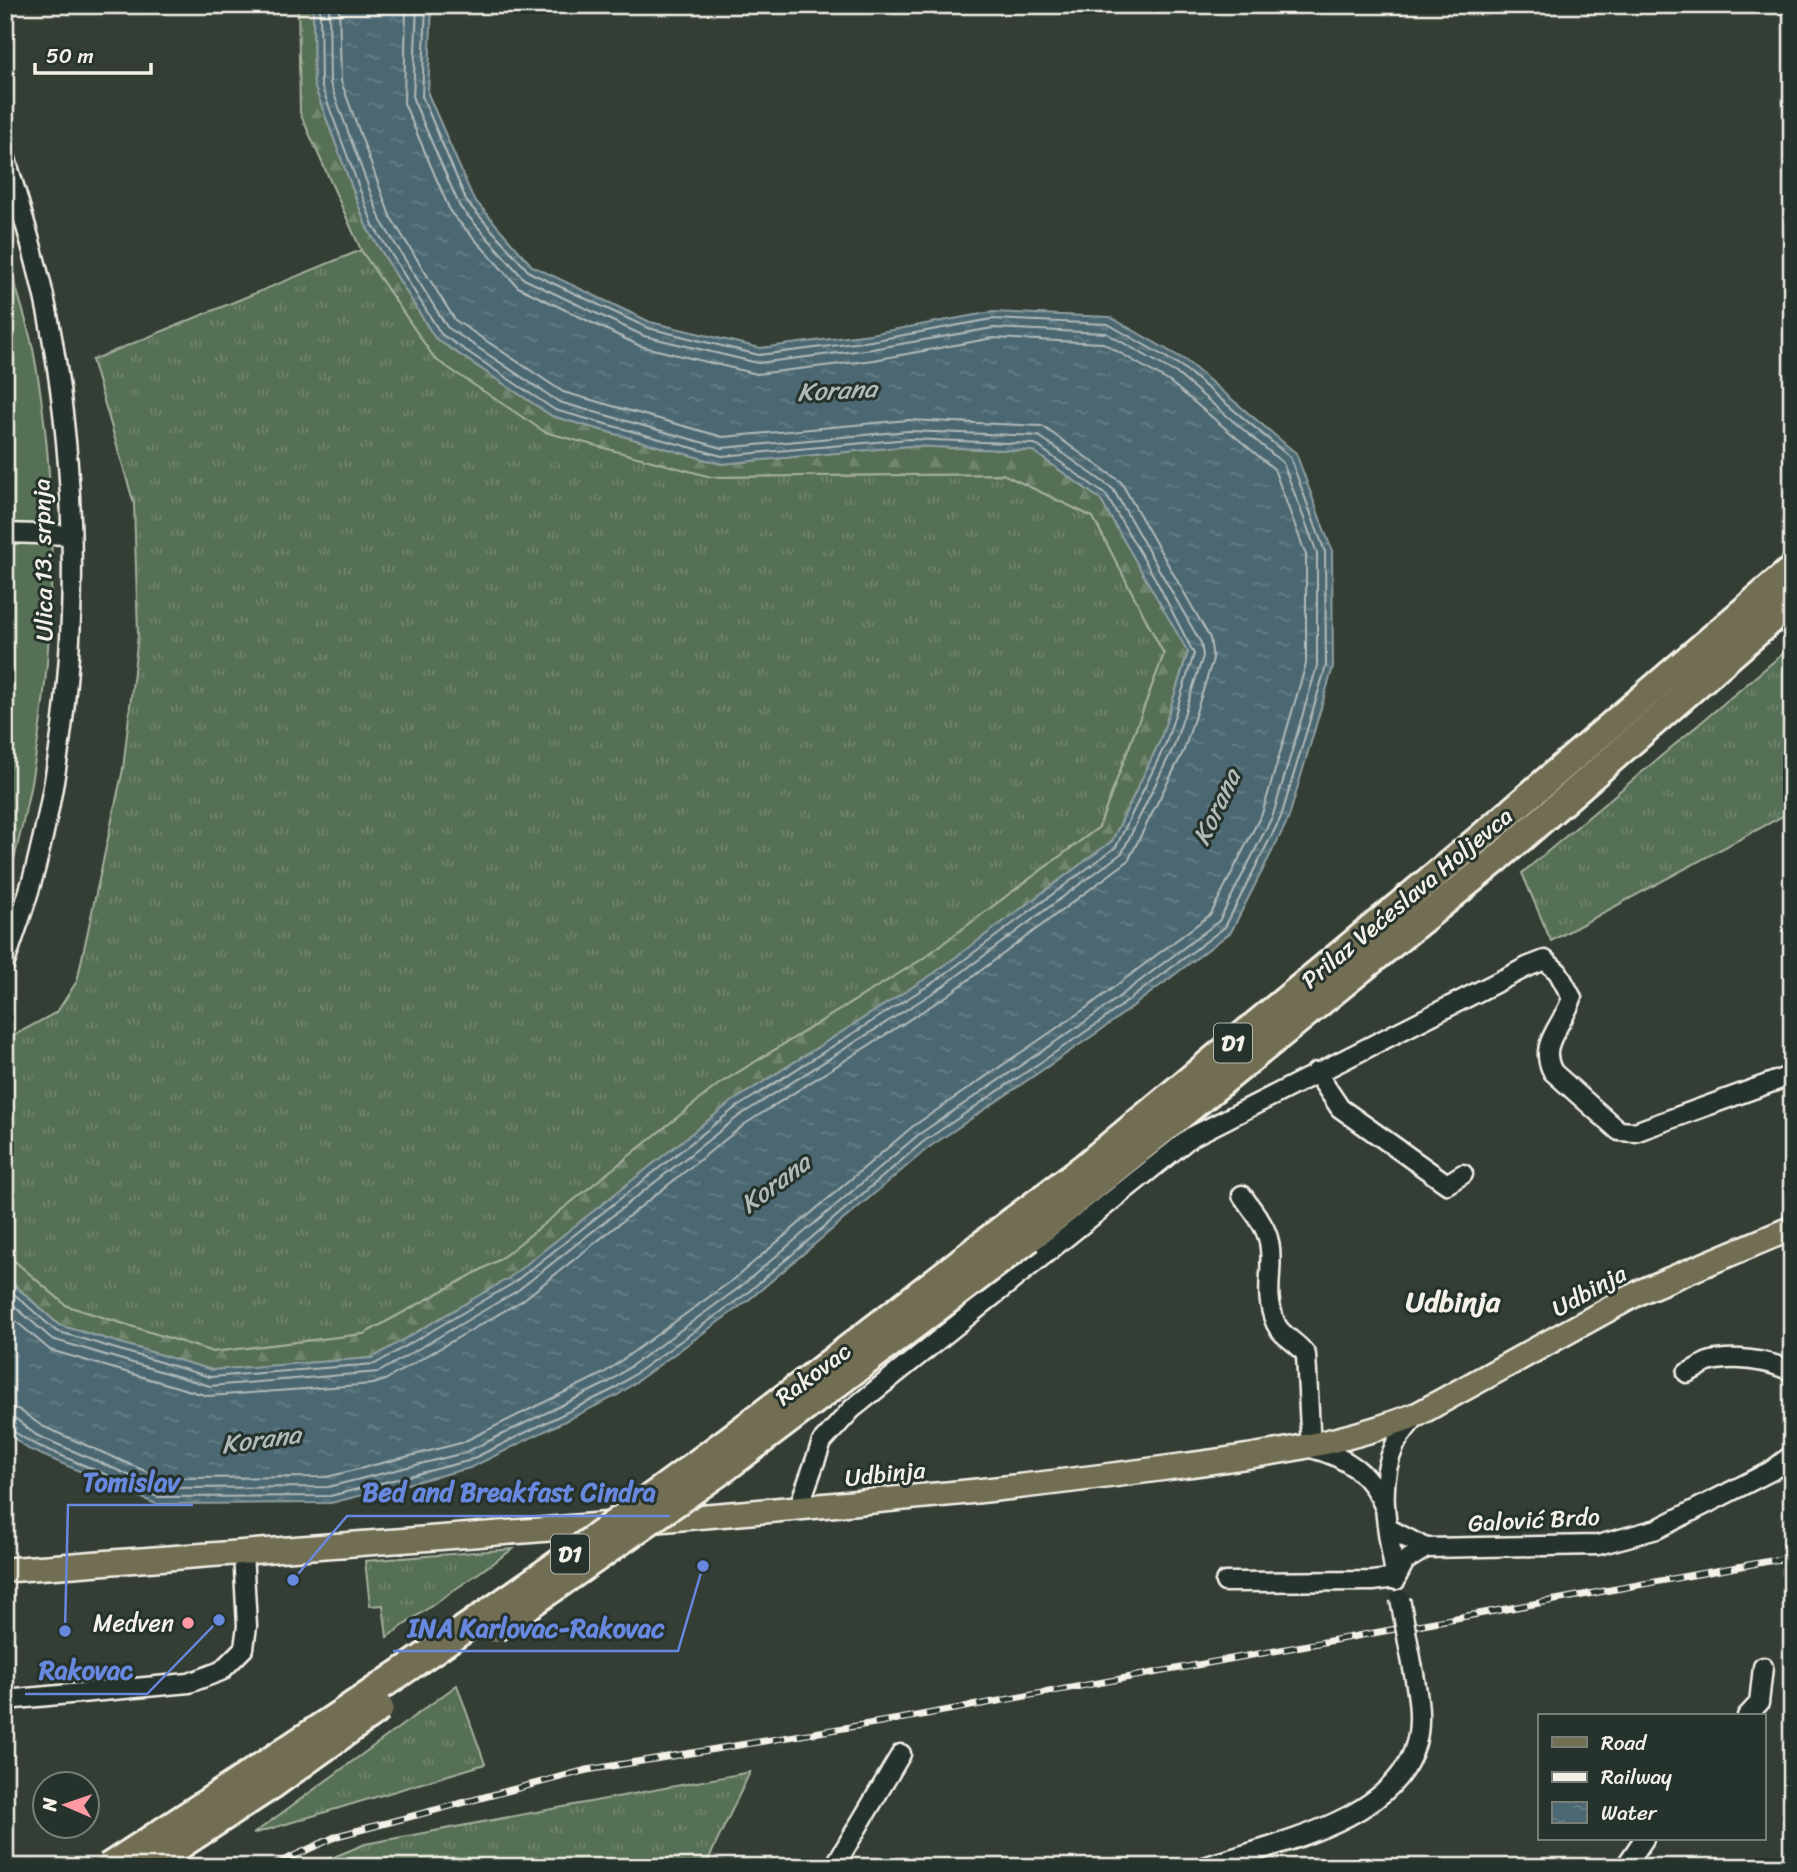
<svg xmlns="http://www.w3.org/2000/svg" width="1797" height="1872" font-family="Sriracha,sans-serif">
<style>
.grass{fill:url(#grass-tufts);stroke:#a6b09e;stroke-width:2}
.forest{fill:url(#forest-firs);stroke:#a6b09e;stroke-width:2}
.pitch{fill:#577055;stroke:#a6b09e;stroke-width:2}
.water{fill:url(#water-ripples);stroke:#8f9fa1;stroke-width:2}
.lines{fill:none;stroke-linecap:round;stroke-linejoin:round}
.shore{stroke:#b1bab9;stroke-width:2}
.minor-casing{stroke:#f4f1e8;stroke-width:23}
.major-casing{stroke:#f4f1e8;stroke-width:28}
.highway-casing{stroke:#f4f1e8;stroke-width:32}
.minor{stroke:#26332d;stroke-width:18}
.major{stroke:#726e52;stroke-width:23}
.highway{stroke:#726e52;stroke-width:26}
.rail-casing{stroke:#f4f1e8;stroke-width:7}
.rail{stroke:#26332d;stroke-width:4.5;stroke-dasharray:13;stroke-linecap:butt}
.minor-bridge-casing{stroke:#f4f1e8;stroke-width:23;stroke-linecap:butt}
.highway-bridge-casing{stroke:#f4f1e8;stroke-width:32;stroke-linecap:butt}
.minor-bridge{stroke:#26332d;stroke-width:18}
.highway-bridge{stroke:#726e52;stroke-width:26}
.poi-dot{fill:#ff9aa2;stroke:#26332d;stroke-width:2.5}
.labels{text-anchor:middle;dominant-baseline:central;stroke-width:6;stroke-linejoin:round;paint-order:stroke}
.shield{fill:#26332d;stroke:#b6b8b0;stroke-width:2}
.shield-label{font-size:23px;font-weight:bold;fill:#f4f1e8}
.street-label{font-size:24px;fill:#f4f1e8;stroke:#26332d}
.poi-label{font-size:24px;fill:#f4f1e8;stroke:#26332d;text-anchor:end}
.water-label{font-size:26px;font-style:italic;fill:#b1bab9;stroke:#26332d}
.quarter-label{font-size:28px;font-weight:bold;fill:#f4f1e8;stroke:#26332d}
.leader{fill:none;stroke:#6887de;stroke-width:2.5}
.callout-dot{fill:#6887de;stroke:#26332d;stroke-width:2.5}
.callout-label{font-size:26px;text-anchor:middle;font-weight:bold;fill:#6887de;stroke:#26332d;stroke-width:6;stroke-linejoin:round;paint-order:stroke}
</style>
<defs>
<pattern id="grass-tufts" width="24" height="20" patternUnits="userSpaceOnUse" patternTransform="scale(1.75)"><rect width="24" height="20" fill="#577055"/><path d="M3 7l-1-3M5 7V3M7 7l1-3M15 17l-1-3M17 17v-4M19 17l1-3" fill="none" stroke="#70856d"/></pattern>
<pattern id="forest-firs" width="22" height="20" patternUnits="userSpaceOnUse" patternTransform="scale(1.75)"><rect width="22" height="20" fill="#577055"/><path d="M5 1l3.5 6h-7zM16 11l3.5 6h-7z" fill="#70856d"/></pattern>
<pattern id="water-ripples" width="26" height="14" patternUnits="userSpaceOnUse" patternTransform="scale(1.75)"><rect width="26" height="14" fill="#4c6872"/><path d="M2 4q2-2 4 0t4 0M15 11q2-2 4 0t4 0" fill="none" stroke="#667e86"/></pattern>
</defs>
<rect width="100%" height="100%" fill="#343e35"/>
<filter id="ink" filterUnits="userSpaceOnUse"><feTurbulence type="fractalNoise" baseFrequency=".0143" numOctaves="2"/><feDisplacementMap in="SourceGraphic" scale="14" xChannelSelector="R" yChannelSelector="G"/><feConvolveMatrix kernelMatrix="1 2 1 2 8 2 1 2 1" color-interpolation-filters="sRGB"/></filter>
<g filter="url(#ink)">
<!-- grass -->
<g class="grass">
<polygon points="361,250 435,359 711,477 1003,474 1093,517 1164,654 1099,827 921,960 719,1084 499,1260 364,1334 213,1352 67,1306 5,1253 5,1040 57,1012 77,981 123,769 138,635 134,504 92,360"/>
<polygon points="1792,646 1792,811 1551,941 1522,873"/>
<polygon points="513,1549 387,1637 383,1605 370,1606 365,1561"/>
<polygon points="457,1685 485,1764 253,1834"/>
<polygon points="750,1772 705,1867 310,1867 365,1844"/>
</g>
<!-- forest -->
<polygon class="forest" points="298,5 313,5 314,85 367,228 435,338 552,416 721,464 909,446 1033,451 1100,499 1188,651 1160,741 1112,841 933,974 730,1103 509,1278 372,1358 212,1370 59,1325 5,1276 5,1253 67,1306 213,1352 364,1334 499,1260 719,1084 921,960 1099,827 1164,654 1093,517 1003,474 711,477 545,432 435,359 361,250 300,113"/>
<!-- pitch -->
<path class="pitch" d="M5,252C15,284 26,317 33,349C66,520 54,726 5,892Z"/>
<!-- water -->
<polygon class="water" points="313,5 432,5 428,94 473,198 532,266 650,322 760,348 870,334 992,312 1110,317 1185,360 1296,453 1332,551 1333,667 1288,820 1231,932 1104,1028 928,1148 750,1299 618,1395 470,1468 331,1503 156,1504 28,1449 5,1431 5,1277 59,1325 212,1370 372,1358 509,1278 730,1103 933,974 1112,841 1160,741 1188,652 1100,499 1033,451 909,446 721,464 552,416 435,338 367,228 314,85"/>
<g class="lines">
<!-- shore -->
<g class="shore">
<polyline points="5,1286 56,1331 210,1377 375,1364 512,1284 734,1109 937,980 1116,847 1166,743 1194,654 1156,580 1106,495 1035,444 909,439 722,456 555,410 441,334 373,225 321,85 320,5"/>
<polyline points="5,1298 52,1339 210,1386 379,1372 517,1291 739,1116 942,987 1122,853 1174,746 1203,656 1201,643 1113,489 1039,436 908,431 722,448 559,402 447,327 381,221 330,83 329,5"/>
<polyline points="5,1312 50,1350 208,1396 373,1384 385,1380 523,1300 745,1124 948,995 1128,861 1184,750 1213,659 1210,638 1121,482 1042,426 908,420 723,437 563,392 455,320 390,216 341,81 339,5"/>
<polyline points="5,1407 18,1409 42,1426 161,1478 327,1477 461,1443 604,1373 734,1279 912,1127 1089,1006 1211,914 1263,811 1306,664 1306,555 1274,469 1170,382 1103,343 993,338 874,360 757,374 640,346 518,287 451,213 404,103 406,5"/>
<polyline points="5,1417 16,1419 36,1435 159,1488 328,1487 464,1453 609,1382 740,1287 918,1135 1095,1015 1219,921 1273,815 1317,666 1317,553 1283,463 1176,373 1106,333 993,328 872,349 758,363 644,336 524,279 460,207 413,99 417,5"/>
<polyline points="5,1426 32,1443 158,1497 330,1496 468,1461 614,1389 746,1294 923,1142 1100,1022 1225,927 1281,817 1326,666 1325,552 1290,457 1181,366 1108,324 992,319 871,341 759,355 648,328 529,272 467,202 422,96 426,5"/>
</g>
<!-- minor casing -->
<g class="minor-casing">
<g id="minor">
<path d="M5,156C21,209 37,261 48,315C82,493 81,686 37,862C29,896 16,929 5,963"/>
<polyline points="5,533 71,535"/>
<polyline points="1316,1072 1340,1108 1447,1184 1463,1174"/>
<path d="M1242,1195C1252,1210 1266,1225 1269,1242C1275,1270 1262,1292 1276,1324C1282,1337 1298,1342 1306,1355L1311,1448C1347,1457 1371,1474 1385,1508"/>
<path d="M1687,1373C1694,1370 1701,1365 1708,1362C1731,1355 1770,1360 1792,1372"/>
<path d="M798,1509L822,1442L852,1409L1191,1137L1527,967L1545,960L1558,972L1572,998C1563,1026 1537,1044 1553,1072L1619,1131L1635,1132L1792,1075"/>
<polyline points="1389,1529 1426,1548 1598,1545 1657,1529 1771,1471 1792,1455"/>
<path d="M1396,1580C1389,1536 1375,1487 1395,1445C1400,1434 1410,1424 1418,1414"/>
<polyline points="1225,1582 1373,1581 1396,1578 1405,1561 1426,1548"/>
<polyline points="5,1700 189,1683 221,1671 244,1648 247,1626 243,1552"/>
<polyline points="1747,1716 1759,1703 1763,1667"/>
<polyline points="834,1867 901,1754"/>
<path d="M1204,1867C1272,1844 1395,1822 1416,1743C1422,1721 1418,1696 1414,1674"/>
<polyline points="1625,1867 1644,1839"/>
</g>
</g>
<!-- major casing -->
<g class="major-casing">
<path id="major" d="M5,1570C312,1547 619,1526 925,1496C1013,1488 1101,1477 1188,1465C1267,1454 1343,1444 1418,1414L1642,1291L1792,1228"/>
</g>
<!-- highway casing -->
<g class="highway-casing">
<g id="highway">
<polyline points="1015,1219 1083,1168 1479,839 1792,569"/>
<polyline points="1030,1238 1497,859 1792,602"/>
</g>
</g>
<!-- minor -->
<use href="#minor" class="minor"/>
<!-- major -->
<use href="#major" class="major"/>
<!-- highway -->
<use href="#highway" class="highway"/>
<!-- rail casing -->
<g class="rail-casing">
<polyline id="rail" points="270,1867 337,1836 587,1770 905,1718 1792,1557"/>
</g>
<!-- rail -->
<use href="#rail" class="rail"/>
<!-- minor-bridge casing -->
<g class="minor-bridge-casing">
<polyline id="minor-bridge" points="1400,1599 1414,1674"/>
</g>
<!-- highway-bridge casing -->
<g class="highway-bridge-casing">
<g id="highway-bridge">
<polyline points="495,1629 724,1469 1030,1238"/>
<path d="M108,1867C310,1736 510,1602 704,1458C809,1380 912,1299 1015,1219"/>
<polyline points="147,1867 274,1784 380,1708"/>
</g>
</g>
<!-- minor-bridge -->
<use href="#minor-bridge" class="minor-bridge"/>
<!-- highway-bridge -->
<use href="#highway-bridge" class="highway-bridge"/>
</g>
</g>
<!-- markers -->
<circle class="poi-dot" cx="188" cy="1623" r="7"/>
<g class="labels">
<!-- shield labels -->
<g class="shield">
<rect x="1214" y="1023.5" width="38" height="39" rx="5"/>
<rect x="551" y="1534.5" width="38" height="39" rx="5"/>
</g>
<g class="shield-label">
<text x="1233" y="1043">D1</text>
<text x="570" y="1554">D1</text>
</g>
<!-- street labels -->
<g class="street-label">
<text transform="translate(43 560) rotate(-91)">Ulica 13. srpnja</text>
<text transform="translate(1407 898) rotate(-40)">Prilaz Većeslava Holjevca</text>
<text transform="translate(1589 1291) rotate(-29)">Udbinja</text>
<text transform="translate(813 1374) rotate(-37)">Rakovac</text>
<text transform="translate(885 1474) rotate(-6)">Udbinja</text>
<text transform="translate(1534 1520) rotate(-3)">Galović Brdo</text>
</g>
<!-- poi labels -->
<g class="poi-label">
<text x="174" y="1623">Medven</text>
</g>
<!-- water labels -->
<g class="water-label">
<text transform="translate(837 390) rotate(-3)">Korana</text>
<text transform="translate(1216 807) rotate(-65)">Korana</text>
<text transform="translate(775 1183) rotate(-37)">Korana</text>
<text transform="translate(261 1439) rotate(-8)">Korana</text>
</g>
<!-- quarter labels -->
<g class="quarter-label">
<text x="1453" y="1301">Udbinja</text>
</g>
</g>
<!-- callouts -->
<path class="leader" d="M65 1631L68 1505H193M293 1580L347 1516H670M703 1566L678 1651H393M219 1620L147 1694H25"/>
<g class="callout-dot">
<circle cx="65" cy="1631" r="7"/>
<circle cx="293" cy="1580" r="7"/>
<circle cx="703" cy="1566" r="7"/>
<circle cx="219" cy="1620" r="7"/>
</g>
<g class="callout-label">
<text x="131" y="1491">Tomislav</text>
<text x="509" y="1501">Bed and Breakfast Cindra</text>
<text x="536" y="1637">INA Karlovac-Rakovac</text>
<text x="86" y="1679">Rakovac</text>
</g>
<!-- margin -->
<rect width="1797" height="1872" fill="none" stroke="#26332d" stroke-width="28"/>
<rect x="14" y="14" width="1769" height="1844" fill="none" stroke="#f4f1e8" stroke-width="2.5" filter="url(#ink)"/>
<!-- legend -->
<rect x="1538" y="1714" width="228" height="126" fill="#26332d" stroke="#787f78" stroke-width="2"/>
<rect x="1552" y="1737" width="35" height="10" fill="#726e52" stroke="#787f78" stroke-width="2"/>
<text x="1601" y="1750" font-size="21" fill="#f4f1e8">Road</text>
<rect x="1552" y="1772" width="35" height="10" fill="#f4f1e8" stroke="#787f78" stroke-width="2"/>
<text x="1601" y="1784" font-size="21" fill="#f4f1e8">Railway</text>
<rect x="1552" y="1802" width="35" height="21" fill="url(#water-ripples)" stroke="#787f78" stroke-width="2"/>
<text x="1601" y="1820" font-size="21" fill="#f4f1e8">Water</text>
<!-- north arrow -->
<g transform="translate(66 1805) rotate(272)"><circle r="33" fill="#26332d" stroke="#787f78" stroke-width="2"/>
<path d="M0-5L12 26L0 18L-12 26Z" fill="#ff9aa2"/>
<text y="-10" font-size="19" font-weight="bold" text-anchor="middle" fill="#f4f1e8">N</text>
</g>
<!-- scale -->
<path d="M35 63v10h116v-10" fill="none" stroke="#f4f1e8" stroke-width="3.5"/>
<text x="46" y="63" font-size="21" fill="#f4f1e8" stroke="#26332d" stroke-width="5" paint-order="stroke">50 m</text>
</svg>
